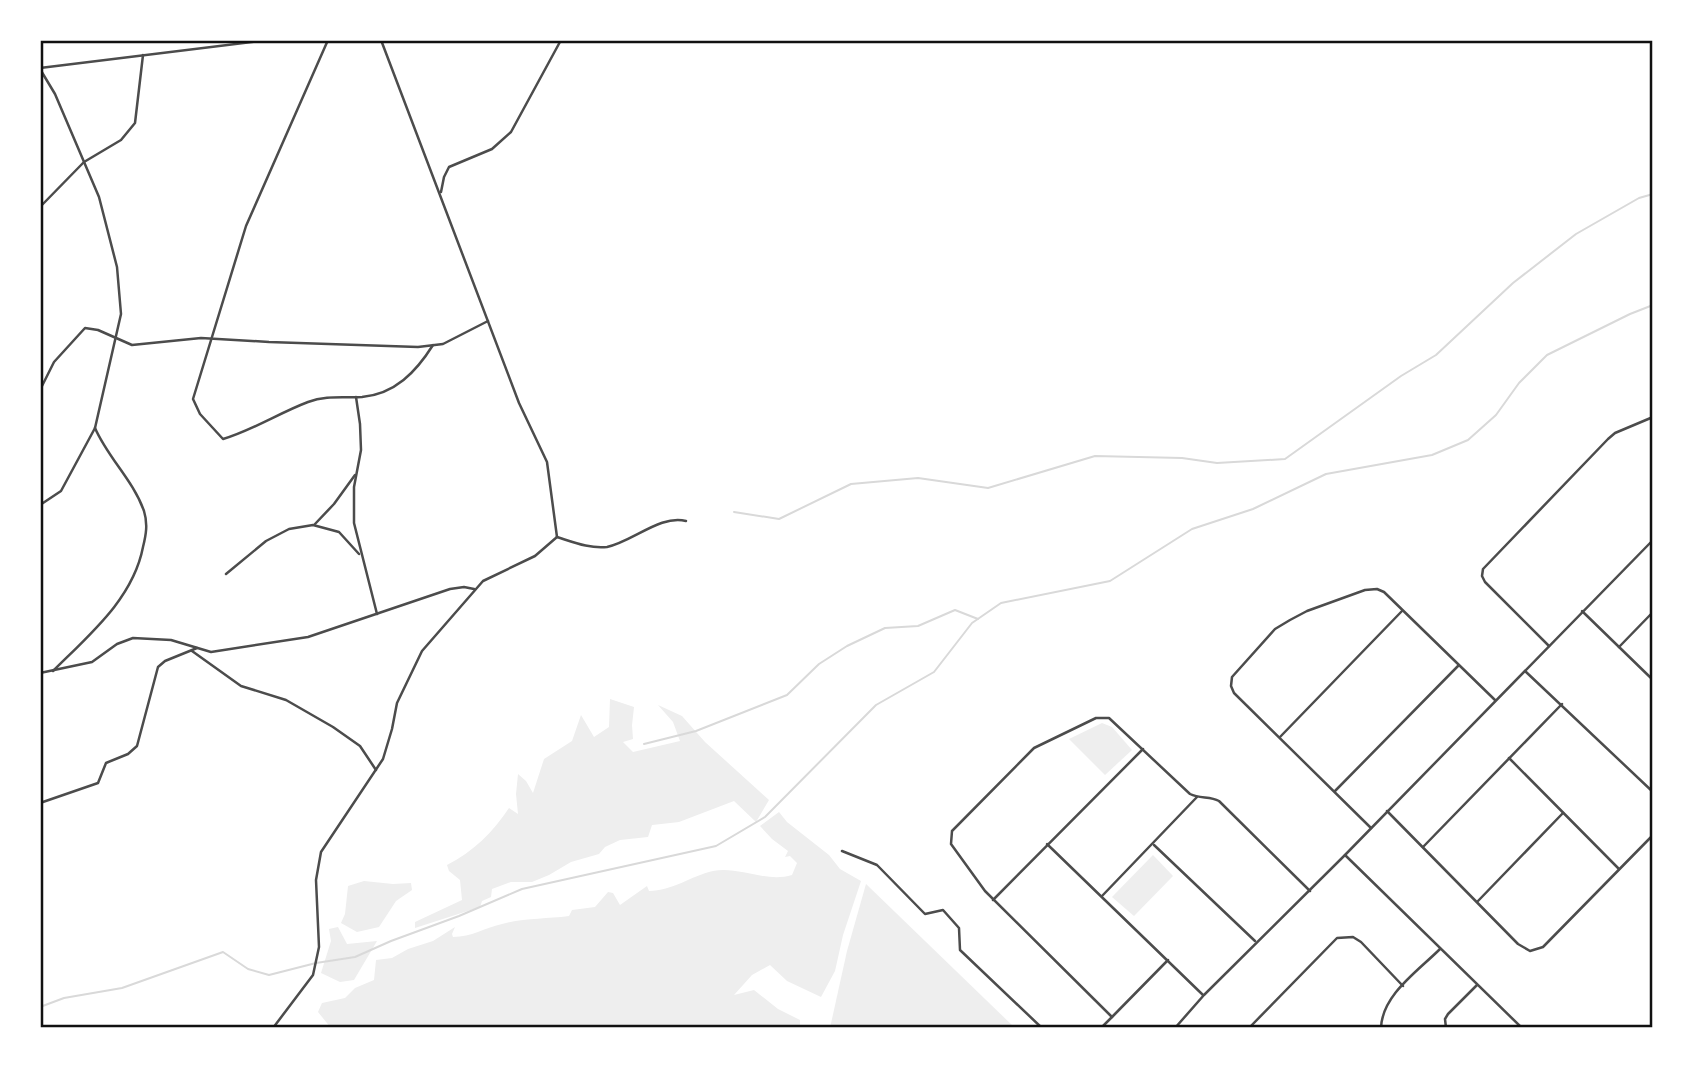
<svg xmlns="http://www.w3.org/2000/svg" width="1693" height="1068" font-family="'PT Sans Narrow',sans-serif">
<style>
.green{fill:#eee}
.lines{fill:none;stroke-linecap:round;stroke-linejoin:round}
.stream{stroke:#d9d9d9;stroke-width:2}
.minor{stroke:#4c4c4c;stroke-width:2.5}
.neatline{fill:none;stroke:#111;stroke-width:2.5}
</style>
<rect width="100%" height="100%" fill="#fff"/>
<!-- green -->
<g class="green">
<path d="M610,699L634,707L632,725L633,739L623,742L633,752L680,741L673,722L658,705L682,716L705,742L769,800L756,822L734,801L679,822L652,825L648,837L620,840L605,847L599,854L571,862L549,875L532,882H511L492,889L491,897L482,901L480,907L415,928V922L462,900L460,880L449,871L447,865C473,852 493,832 509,808L518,814L516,794L518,774L526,781L533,793L544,759L572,741L581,715L594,737L609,727Z"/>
<polygon points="1102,723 1112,727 1132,750 1105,775 1069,739"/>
<path d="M779,812L787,822L829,855L840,869L861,881L843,935L835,971L821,997L787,981L770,965L752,975L734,995L754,990L778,1009L800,1020V1028H331L318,1012L322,1003L345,998L355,988L374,980L376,960L392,958L408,949L433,941L455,927L452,934L453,937C472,937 484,928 502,924C524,918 546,919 569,916L572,910L595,907L608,892L613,893L620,905L647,886L649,891C672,891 691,876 713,871C739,866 766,883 792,875L797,863L790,856L785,857L788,851L772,839L760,826Z"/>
<polygon points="1153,855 1173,876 1134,916 1112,897"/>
<polygon points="364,881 393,884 411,883 412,890 396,901 379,927 357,932 341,923 345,914 348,886"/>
<polygon points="866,884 1015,1028 830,1028 847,951"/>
<polygon points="338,927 347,944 377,941 354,980 340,982 321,973 331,941 329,929"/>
</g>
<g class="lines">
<!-- stream -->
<g class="stream">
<polyline points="734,512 779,519 851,484 918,478 988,488 1095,456 1182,458 1217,463 1285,459 1401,376 1436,355 1513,283 1576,234 1639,198 1653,194"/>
<polyline points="644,744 696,731 787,695 819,664 847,646 885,628 918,626 955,610 978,619"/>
<polyline points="40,1007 64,998 122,988 223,952 248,969 269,975 316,963 355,957 391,941 459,916 522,889 716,846 765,817 876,705 934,672 972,623 1001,603 1110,581 1192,529 1253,509 1326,474 1432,455 1468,440 1496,415 1519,383 1547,355 1630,314 1653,305"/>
</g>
<!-- minor -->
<g class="minor">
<path d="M328,40L246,226L193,399L200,414L223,439C253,430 279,413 308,402C326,395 343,398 362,397C395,394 416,372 433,345"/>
<polyline points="381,40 519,403 547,462 557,537"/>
<polyline points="40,68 269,40"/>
<polyline points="40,69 55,94 99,197 117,267 121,314 95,428 61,491 40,505"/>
<polyline points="441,192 444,177 449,167 492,149 511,132 561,40"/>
<polyline points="40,207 84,162 121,140 135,123 143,55"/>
<polyline points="40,390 54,362 85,328 98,330 132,345 201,338 269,342 418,347 443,344 488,321"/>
<polyline points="356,397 360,424 361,450 354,487 354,523 377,614"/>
<polyline points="315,524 334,504 355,475"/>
<path d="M557,537C573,542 590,549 607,547C632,542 661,514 686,521"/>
<polyline points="226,574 266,541 289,529 313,525 339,532 359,554"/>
<polyline points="1582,611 1653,680"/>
<polyline points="1549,646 1485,582 1482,576 1483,569 1608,439 1615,433 1653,417"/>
<polyline points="1619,647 1653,612"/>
<polyline points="192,651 241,686 286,700 333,727 360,746 376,770"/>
<path d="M53,671C89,635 133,599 143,547C146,535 148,524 144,511C133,480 108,458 95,428"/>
<polyline points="1525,671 1653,792"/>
<polyline points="40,673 92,662 117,644 133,638 171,640 211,652 308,637 450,589 464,587 474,589"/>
<polyline points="1280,737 1402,611"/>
<polyline points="1509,758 1619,869"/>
<polyline points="1335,791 1458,666"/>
<polyline points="40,803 98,783 106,763 128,754 137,746 158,667 165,661 197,648"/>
<polyline points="1387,811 1518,944 1530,951 1543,947 1653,835"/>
<polyline points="1371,828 1234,693 1231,686 1232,677 1275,629 1290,620 1307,611 1365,590 1377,589 1384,592 1495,700"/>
<polyline points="1047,844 1203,995"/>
<polyline points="1154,845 1255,941"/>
<polyline points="1423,847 1562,704"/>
<polyline points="842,851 877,865 925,914 943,910 959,928 960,950 1042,1028"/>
<polyline points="1345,855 1522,1028"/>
<polyline points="1102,896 1197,797"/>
<polyline points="993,900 1143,749"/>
<polyline points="1478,901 1563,813"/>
<path d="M1168,960L1112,1017L985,891L951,844L952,831L1034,748L1096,718H1109L1190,794C1200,799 1210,796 1219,801L1310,891"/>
<polyline points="273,1028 313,975 319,947 316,880 321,852 383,759 392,729 397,703 422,651 483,581 535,556 557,537"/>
<polyline points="1101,1028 1112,1017"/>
<polyline points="1175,1028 1204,995 1345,855 1653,540"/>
<polyline points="1249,1028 1337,938 1353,937 1361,942 1403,986"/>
<path d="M1381,1028C1382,995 1418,971 1440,949"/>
<polyline points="1446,1028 1445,1019 1448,1014 1477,985"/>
</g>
</g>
<!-- border -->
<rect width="1693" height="1068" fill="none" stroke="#ffffff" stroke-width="84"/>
<rect x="42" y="42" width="1609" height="984" class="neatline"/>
</svg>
